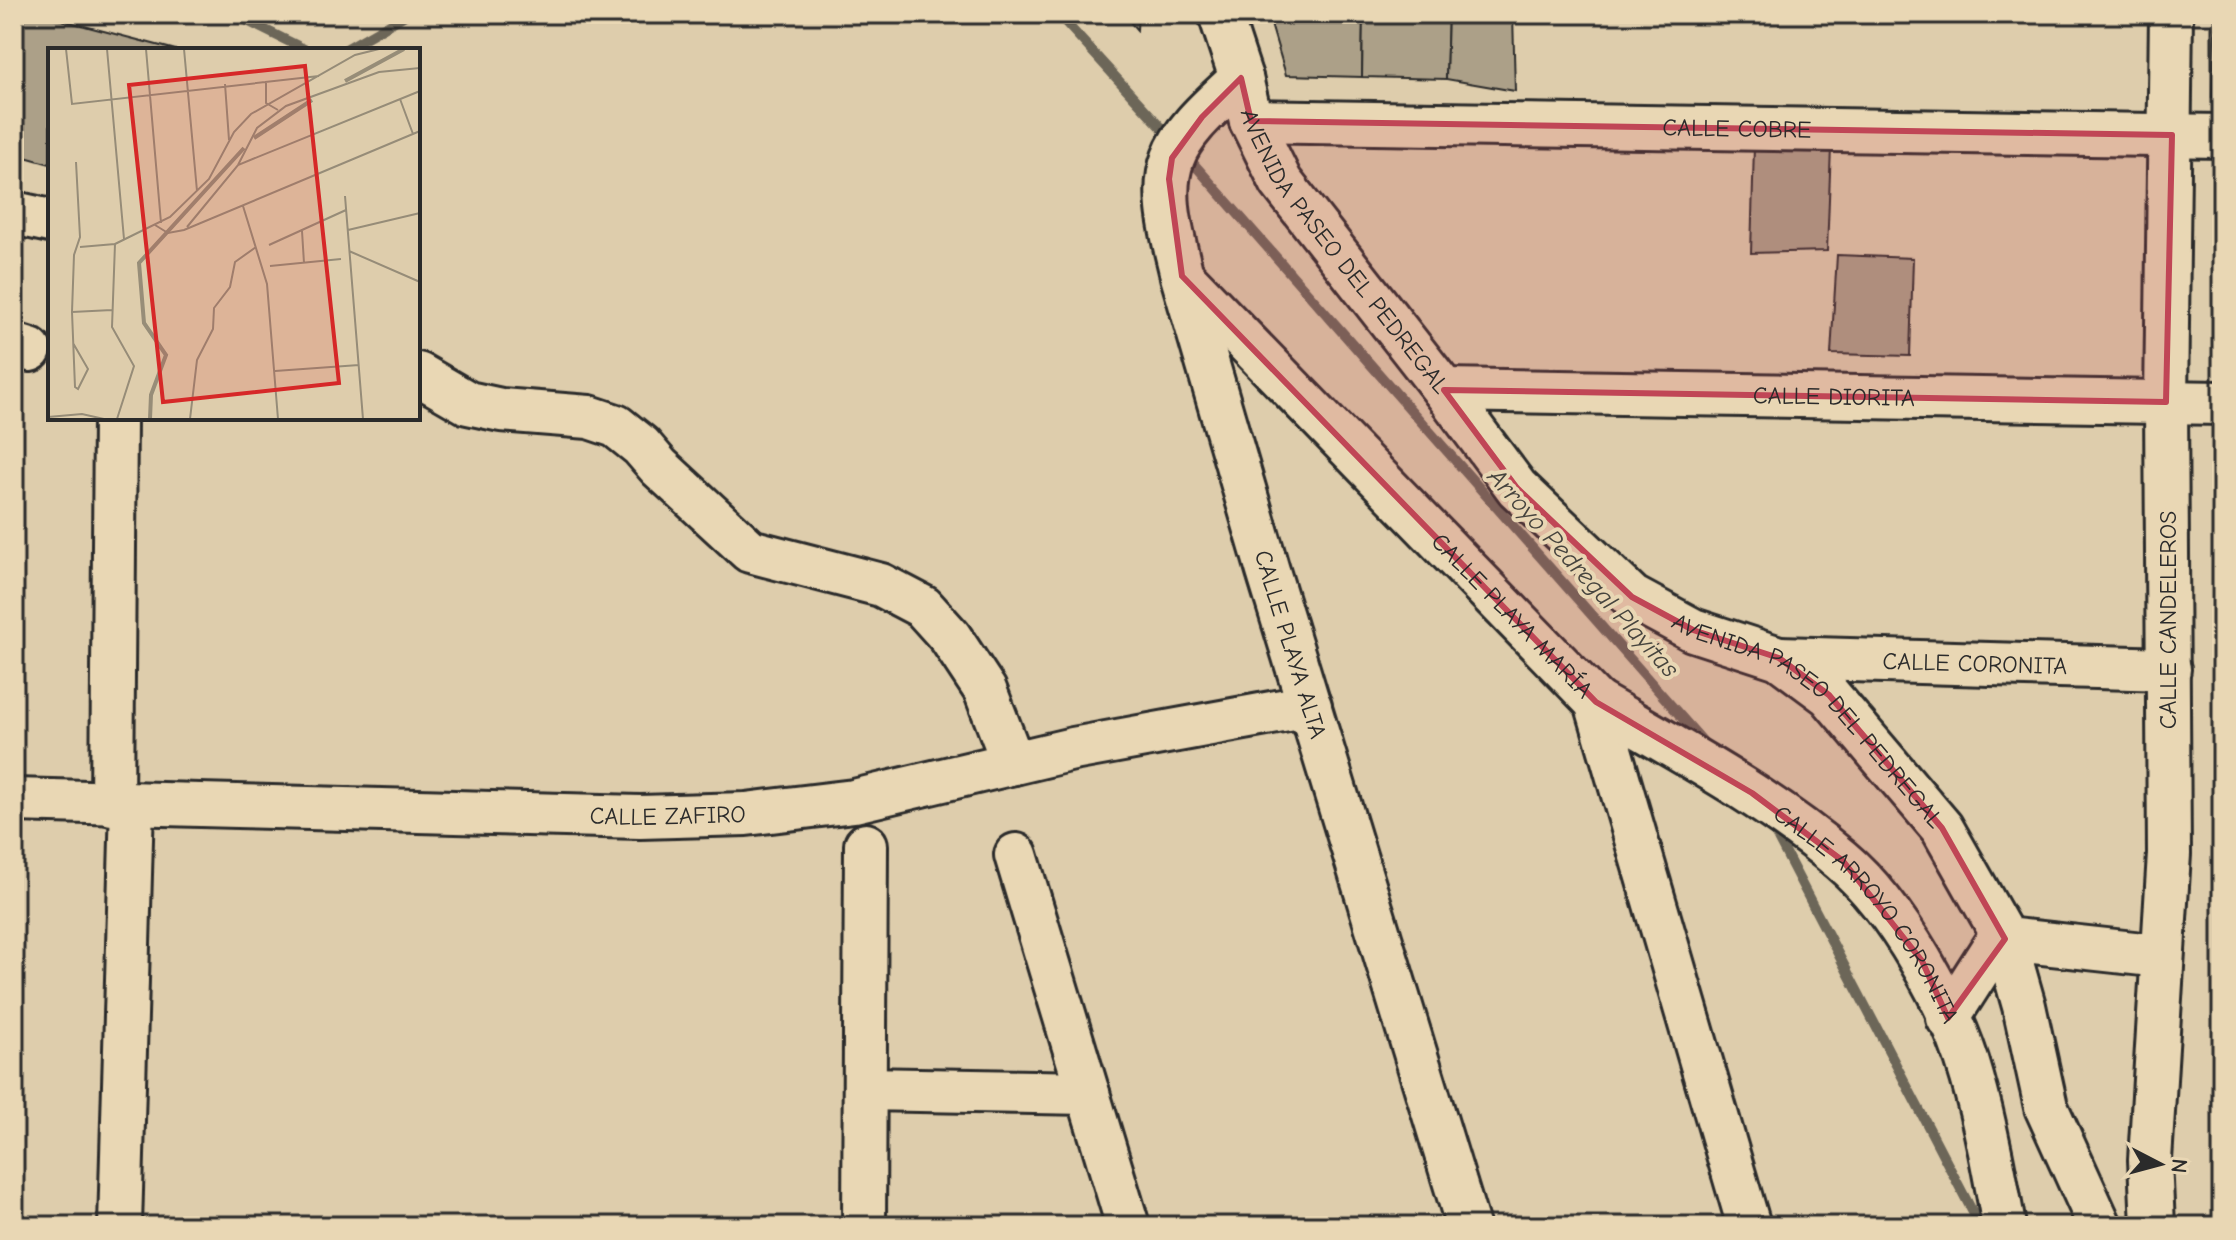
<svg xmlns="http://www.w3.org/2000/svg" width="2236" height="1240" font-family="'Comic Neue',sans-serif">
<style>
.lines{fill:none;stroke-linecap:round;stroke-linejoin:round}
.stream{stroke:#6c6659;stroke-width:10}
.building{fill:#aca088;stroke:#2b2b2b;stroke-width:2}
.minor-casing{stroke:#2b2b2b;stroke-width:48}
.minor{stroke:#e9d7b4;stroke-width:42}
.marked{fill:#c04656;fill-opacity:0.2;stroke:#c04656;stroke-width:6;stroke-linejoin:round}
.labels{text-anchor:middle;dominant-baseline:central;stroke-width:8;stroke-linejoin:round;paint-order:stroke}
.street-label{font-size:24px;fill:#2b2b2b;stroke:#e9d7b4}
.water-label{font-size:26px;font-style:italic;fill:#46443e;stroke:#e9d7b4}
.inset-river{fill:none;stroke:#978d78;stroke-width:4}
.inset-road{fill:none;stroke:#968c78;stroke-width:2}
.view{fill:#d62828;fill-opacity:0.15;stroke:#d62828;stroke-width:4}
.inset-edge{fill:none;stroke:#2b2b2b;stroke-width:4}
</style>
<rect width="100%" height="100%" fill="#decdac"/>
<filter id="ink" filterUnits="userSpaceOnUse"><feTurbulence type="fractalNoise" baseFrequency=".0125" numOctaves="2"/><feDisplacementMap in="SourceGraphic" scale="16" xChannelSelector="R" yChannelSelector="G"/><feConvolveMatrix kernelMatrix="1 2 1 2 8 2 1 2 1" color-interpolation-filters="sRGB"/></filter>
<g filter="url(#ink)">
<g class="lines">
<!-- stream -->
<g class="stream">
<polyline points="233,14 306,50"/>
<polyline points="1058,14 1173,140"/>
<polyline points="344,50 407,14"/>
<polyline points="1186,155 1707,746"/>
<polyline points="1772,827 1980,1226"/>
</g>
</g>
<!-- building -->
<g class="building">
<polygon points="14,14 39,14 176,50 50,50 50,164 14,154"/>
<polygon points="1123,14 1138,14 1137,30"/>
<polygon points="1268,14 1363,14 1362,77 1286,75"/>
<polygon points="1363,14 1448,14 1446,79 1362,77"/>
<polygon points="1448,14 1513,14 1515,91 1446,79"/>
<polygon points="2215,14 2222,14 2222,98 2212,97"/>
<polygon points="1754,146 1831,147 1827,251 1751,253"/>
<polygon points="1837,255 1913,258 1910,356 1831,354"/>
</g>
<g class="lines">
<!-- minor casing -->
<g class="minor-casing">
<g id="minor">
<path id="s1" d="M1220,14L1241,78L1251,121L1281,182L1444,390L1517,488L1632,597L1693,630L1779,658L1829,695L1942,828L2005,939L2024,1006L2046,1107L2100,1226"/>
<path id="s2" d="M1241,78C1218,101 1184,127 1173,158C1159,195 1174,240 1182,276L1268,571L1468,1226"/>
<path id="s3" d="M1251,121L2222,136"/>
<polyline points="14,213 50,221"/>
<path id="s4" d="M1186,280L1596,702L1749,1226"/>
<polyline points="14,345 30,350"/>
<polyline points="418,374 468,403 501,410 589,417 616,426 641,446 659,467 750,551 881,585 923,607 950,637 985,690 1013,763"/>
<path id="s5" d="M1444,390L2222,403"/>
<path id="s6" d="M1779,658L2169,669"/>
<path id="s7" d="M1596,702C1680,751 1767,797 1841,860C1897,907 1953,1008 1972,1077C1986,1126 1995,1176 2004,1226"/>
<path id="s8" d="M14,800L640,817L746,814L854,801L1073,749L1310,706"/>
<polyline points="112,804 115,418"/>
<polyline points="1016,855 1128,1226"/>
<polyline points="1948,1018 1994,946 2005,939 2161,956"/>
<polyline points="865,1089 1088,1093"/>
<polyline points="120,1226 132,804"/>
<polyline points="864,1226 866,845"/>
<polyline points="2153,1226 2150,1160 2169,854 2166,402 2171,14"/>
</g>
</g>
<!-- minor -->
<use href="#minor" class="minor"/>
</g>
</g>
<!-- marked area -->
<path class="marked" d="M1241,78L1251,121L2172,135L2166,402L1444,390L1517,488L1632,597L1693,630L1779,658L1829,695L1942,828L2005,939L1948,1018L1922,961L1843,861L1752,793L1596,702L1182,276L1169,179L1172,158L1202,117Z"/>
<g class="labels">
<!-- street labels -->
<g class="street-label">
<text stroke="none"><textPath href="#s3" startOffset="486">CALLE COBRE</textPath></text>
<text stroke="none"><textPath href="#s1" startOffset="272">AVENIDA PASEO DEL PEDREGAL</textPath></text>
<text stroke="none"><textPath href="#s5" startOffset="390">CALLE DIORITA</textPath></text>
<text stroke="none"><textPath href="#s4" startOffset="468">CALLE PLAYA MARÍA</textPath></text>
<text transform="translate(2168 620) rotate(-90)">CALLE CANDELEROS</text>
<text stroke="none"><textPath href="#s2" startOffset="610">CALLE PLAYA ALTA</textPath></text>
<text stroke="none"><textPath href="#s6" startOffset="196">CALLE CORONITA</textPath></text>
<text stroke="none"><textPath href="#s1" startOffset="944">AVENIDA PASEO DEL PEDREGAL</textPath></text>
<text stroke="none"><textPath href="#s8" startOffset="654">CALLE ZAFIRO</textPath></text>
<text stroke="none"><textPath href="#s7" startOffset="350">CALLE ARROYO CORONITA</textPath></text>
</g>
<!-- water labels -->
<g class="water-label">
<text transform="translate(1583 573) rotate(48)">Arroyo Pedregal Playitas</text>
</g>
</g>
<!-- overview -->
<g transform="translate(48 48)">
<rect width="372" height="372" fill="#decdac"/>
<path class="inset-river" d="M297,33L356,1M206,90L264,52M102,371L103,347L118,307L96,275L91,215L196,100"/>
<path class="inset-road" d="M18,1L24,56L271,28M59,1L76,191M98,1L113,175M136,1L149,143M218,33V55L230,62M177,36L181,92M352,51L365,86M190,117L209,80L238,58L331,24L372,20M297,148L315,371M195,158L219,236L230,371M107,177L120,185L136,182L372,83M139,179L190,117L372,43M300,182L372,165M254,183L256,215M221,197L298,162M32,199L67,196M301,203L372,234M222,218L293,211M24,264L64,262M25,295L40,321L30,341L27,339L24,264L26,207L32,189L28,114M227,323L311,317M0,369L34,366L56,371M69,371L86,318L64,279L67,196L122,169L161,131L186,84L203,66L307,7L331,1M142,371L149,312L165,281L166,260L182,239L187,214L208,199"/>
<path class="view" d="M257,18L291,335L115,354L81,37Z"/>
<rect width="372" height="372" class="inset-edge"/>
</g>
<!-- margin -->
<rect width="2236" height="1240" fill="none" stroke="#e9d7b4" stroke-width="48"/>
<rect x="24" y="24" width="2188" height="1192" fill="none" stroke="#2b2b2b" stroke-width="3" filter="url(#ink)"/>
<!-- north arrow -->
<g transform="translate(2160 1164) rotate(96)" stroke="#e9d7b4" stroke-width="6" paint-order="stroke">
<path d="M0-6L14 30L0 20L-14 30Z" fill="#2b2b2b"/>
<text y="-12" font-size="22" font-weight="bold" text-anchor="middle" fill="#2b2b2b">N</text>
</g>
</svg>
